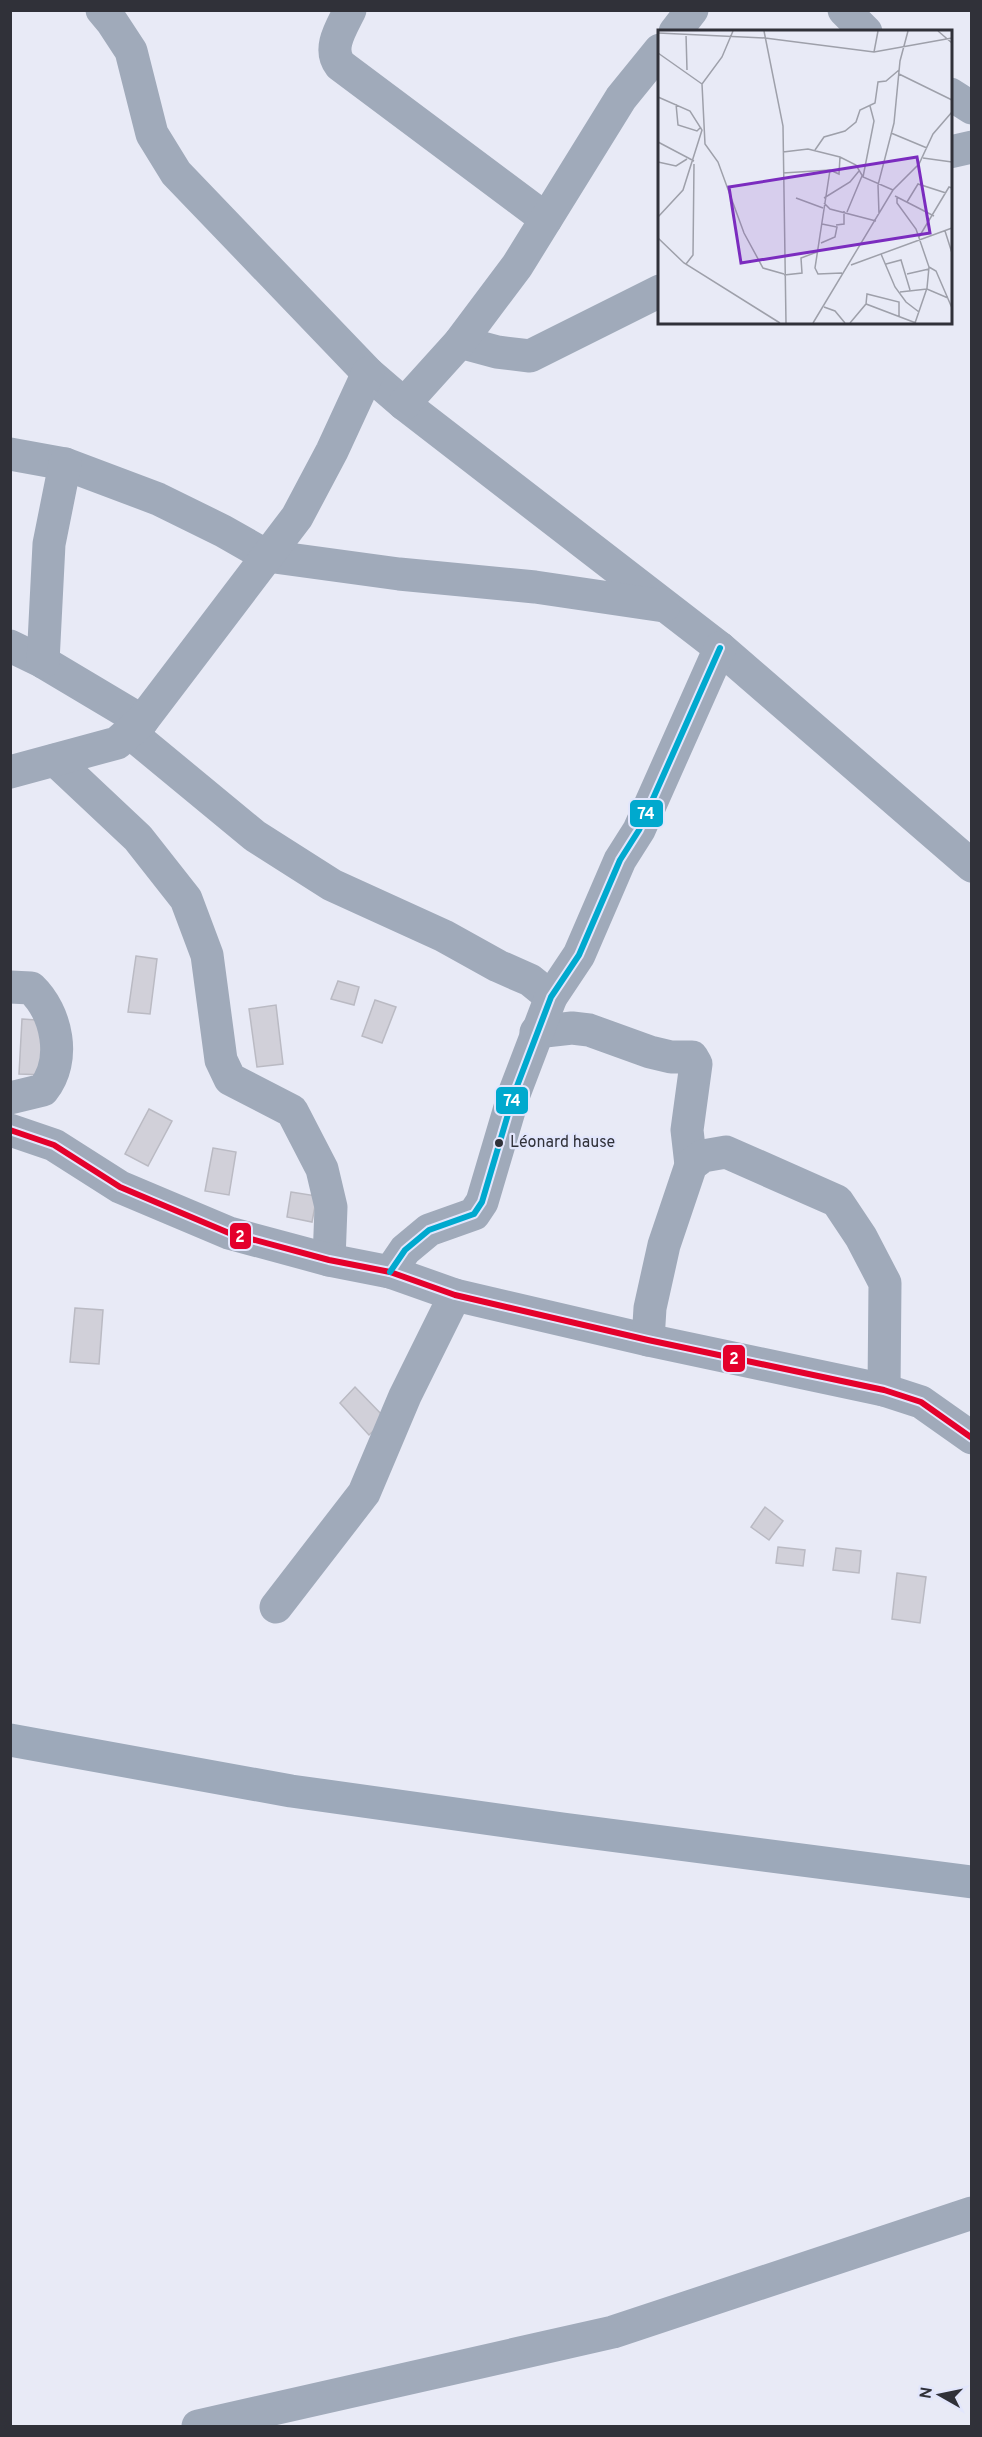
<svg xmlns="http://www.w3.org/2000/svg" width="982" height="2437" font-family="Overpass,sans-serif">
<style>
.building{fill:#d1d0d9;stroke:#babac3;stroke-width:1.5}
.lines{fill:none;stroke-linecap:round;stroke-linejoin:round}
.street{stroke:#a0aaba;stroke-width:33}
.secondary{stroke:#9da9ba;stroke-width:33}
.bus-1-casing{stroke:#e2e6fc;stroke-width:10}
.bus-2-casing{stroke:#e2e6fc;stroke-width:10}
.bus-1{stroke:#e4002b;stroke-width:6}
.bus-2{stroke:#00a9ce;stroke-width:6}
.bus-dot{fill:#303139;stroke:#e2e6fc;stroke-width:2}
.labels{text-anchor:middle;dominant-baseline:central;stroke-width:4.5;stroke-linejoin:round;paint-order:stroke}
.bus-label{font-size:16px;fill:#303139;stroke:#e2e6fc;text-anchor:start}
.inset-road{fill:none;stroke:#9ea0aa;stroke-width:1.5}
.view{fill:#7b2cbf;fill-opacity:0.15;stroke:#7b2cbf;stroke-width:3}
.inset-edge{fill:none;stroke:#303139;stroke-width:3}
.line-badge{stroke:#e2e6fc;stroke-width:2}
.badge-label{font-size:16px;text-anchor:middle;font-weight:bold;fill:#fff}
</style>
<rect width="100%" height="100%" fill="#e8eaf6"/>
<!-- building -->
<g class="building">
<polygon points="136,956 157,959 150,1014 128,1012"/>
<polygon points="338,981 359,987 354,1005 331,999"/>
<polygon points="375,1000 396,1007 382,1043 362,1036"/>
<polygon points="276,1005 283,1064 257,1067 249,1009"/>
<polygon points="22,1019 51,1021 47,1075 19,1074"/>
<polygon points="149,1109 172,1121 148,1166 125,1154"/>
<polygon points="213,1148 236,1152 229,1195 205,1191"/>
<polygon points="291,1192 317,1196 312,1222 287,1217"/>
<polygon points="75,1308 103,1310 99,1364 70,1362"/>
<polygon points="355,1387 386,1419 369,1435 340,1403"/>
<polygon points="765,1507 783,1521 769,1540 751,1527"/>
<polygon points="778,1547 805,1550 803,1566 776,1563"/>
<polygon points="836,1548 861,1551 859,1573 833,1570"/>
<polygon points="897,1573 926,1577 920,1623 892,1619"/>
</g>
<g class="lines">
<!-- street -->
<g class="street">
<polyline points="102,10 112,22 131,51 152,134 176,173 368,373 404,404 720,648 972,866"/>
<path d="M350,10C342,27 327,48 340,65L546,219"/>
<polyline points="844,10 866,32"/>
<polyline points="675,32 692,10"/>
<polyline points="950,94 972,108"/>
<polyline points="950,152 972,147"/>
<polyline points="460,342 497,352 530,356 660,291"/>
<polyline points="404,404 460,342 517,266 621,98 660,50"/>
<polyline points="10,454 65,464 158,499 223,531 267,556 399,574 535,587 664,606"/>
<polyline points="10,646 43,662 142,721"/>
<polyline points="43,662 49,544 65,464"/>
<polyline points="129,732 255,836 332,885 444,936 498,966 530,980 551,997"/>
<polyline points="55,760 138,838 186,899 207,955 221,1060 230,1079 292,1111 322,1169 331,1207 329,1260"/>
<polyline points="10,772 117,743 142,721 297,517 332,451 368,373"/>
<path d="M10,987L31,988C57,1013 67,1060 43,1090L10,1098"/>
<polyline points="536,1032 572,1028 589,1030 650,1052 671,1057 692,1057 696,1064 687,1130 691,1165"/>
<polyline points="10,1130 54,1145 120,1187 229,1233 329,1260 390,1272 455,1295 648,1340 884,1390 921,1402 972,1438"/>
<polyline points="390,1272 405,1250 429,1230 474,1214 482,1202 514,1094 551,997 579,955 620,860 639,830 720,648"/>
<polyline points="648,1340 650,1308 664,1245 691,1165 703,1156 726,1152 837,1201 861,1237 885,1283 884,1390"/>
<polyline points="276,1607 364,1493 405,1396 455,1295"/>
<polyline points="198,2426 613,2332 972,2213"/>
</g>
<!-- secondary -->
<polyline class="secondary" points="10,1740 291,1791 563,1829 972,1882"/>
<!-- bus-1 casing -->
<g class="bus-1-casing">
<polyline id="bus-1" points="10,1130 54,1145 120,1187 229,1233 329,1260 390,1272 455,1295 648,1340 884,1390 921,1402 972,1438"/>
</g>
<!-- bus-2 casing -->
<g class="bus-2-casing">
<polyline id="bus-2" points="390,1272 405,1250 429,1230 474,1214 482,1202 514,1094 551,997 579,955 620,860 639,830 720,648"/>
</g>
<!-- bus-1 -->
<use href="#bus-1" class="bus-1"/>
<!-- bus-2 -->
<use href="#bus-2" class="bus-2"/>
</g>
<!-- markers -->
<circle class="bus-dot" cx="499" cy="1143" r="5"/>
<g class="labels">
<!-- bus labels -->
<g class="bus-label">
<text x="510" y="1143">Léonard hause</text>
</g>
</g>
<!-- overview -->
<g transform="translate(658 30)">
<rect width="294" height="294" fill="#e8eaf6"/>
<path class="inset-road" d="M75,1L64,27L44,54L47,114L60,132L86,203L105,238L126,244M106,1L125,96L128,293M280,1L294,13M0,3L107,8L216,22L294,8M28,4L29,40M216,22L220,1M0,23L44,54M241,44L294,70M0,67L32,81L44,100L25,160L0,187M18,74L20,95L39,101L43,97M233,103L269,118M0,112L36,131M157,120L166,107L187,101L198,92L202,80L217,73L220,52L228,51L241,40M125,122L150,119L182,127L198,135L205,147L235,160M265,128L294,132M0,132L18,136L29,129M172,140L157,238L160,244L184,243M125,143L172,140L181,144L182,127M205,147L216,91L212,76M237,166L276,186M239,167V173L258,199L271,237L269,258L257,293M138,168L165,178M166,168L192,152L201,141M249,172L260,154L288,163M166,173L172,179L218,191M189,182L204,146M221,184L220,155L236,93L242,31L250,1M178,195L186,194V181M287,201L294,223M261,207L291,157L294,158M0,208L26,233L122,293M163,213L177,207L179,197L164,194M223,224L237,257L248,272L261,282M28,234L35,225L36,134M228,234L243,230L252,260M193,235L294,198M271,237L278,241L294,278M249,244L271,239M126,245L144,243L143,228L159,222M242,262L269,259L290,268M208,274L209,264L241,272V288M166,277L177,281L187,293M155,293L235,160L261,134L275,104L294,82M192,293L208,274L258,293"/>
<path class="view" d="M259,127L272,203L83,233L71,157Z"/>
<rect width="294" height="294" class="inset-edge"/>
</g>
<g class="line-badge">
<rect x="629" y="799" width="35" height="29" rx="6" fill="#00a9ce"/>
<rect x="495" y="1086" width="34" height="29" rx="6" fill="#00a9ce"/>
<rect x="229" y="1222" width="23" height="28" rx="6" fill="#e4002b"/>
<rect x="722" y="1344" width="24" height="29" rx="6" fill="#e4002b"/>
</g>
<g class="badge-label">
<text x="646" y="819">74</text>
<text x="512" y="1106">74</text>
<text x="240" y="1242">2</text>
<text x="734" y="1364">2</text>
</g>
<!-- border -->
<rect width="982" height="2437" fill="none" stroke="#303139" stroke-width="24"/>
<!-- north arrow -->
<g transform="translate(940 2395) rotate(279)" stroke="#e2e6fc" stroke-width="4.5" paint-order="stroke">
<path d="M0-4.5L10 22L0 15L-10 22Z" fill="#303139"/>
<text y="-9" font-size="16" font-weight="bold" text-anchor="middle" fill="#303139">N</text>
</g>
</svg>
